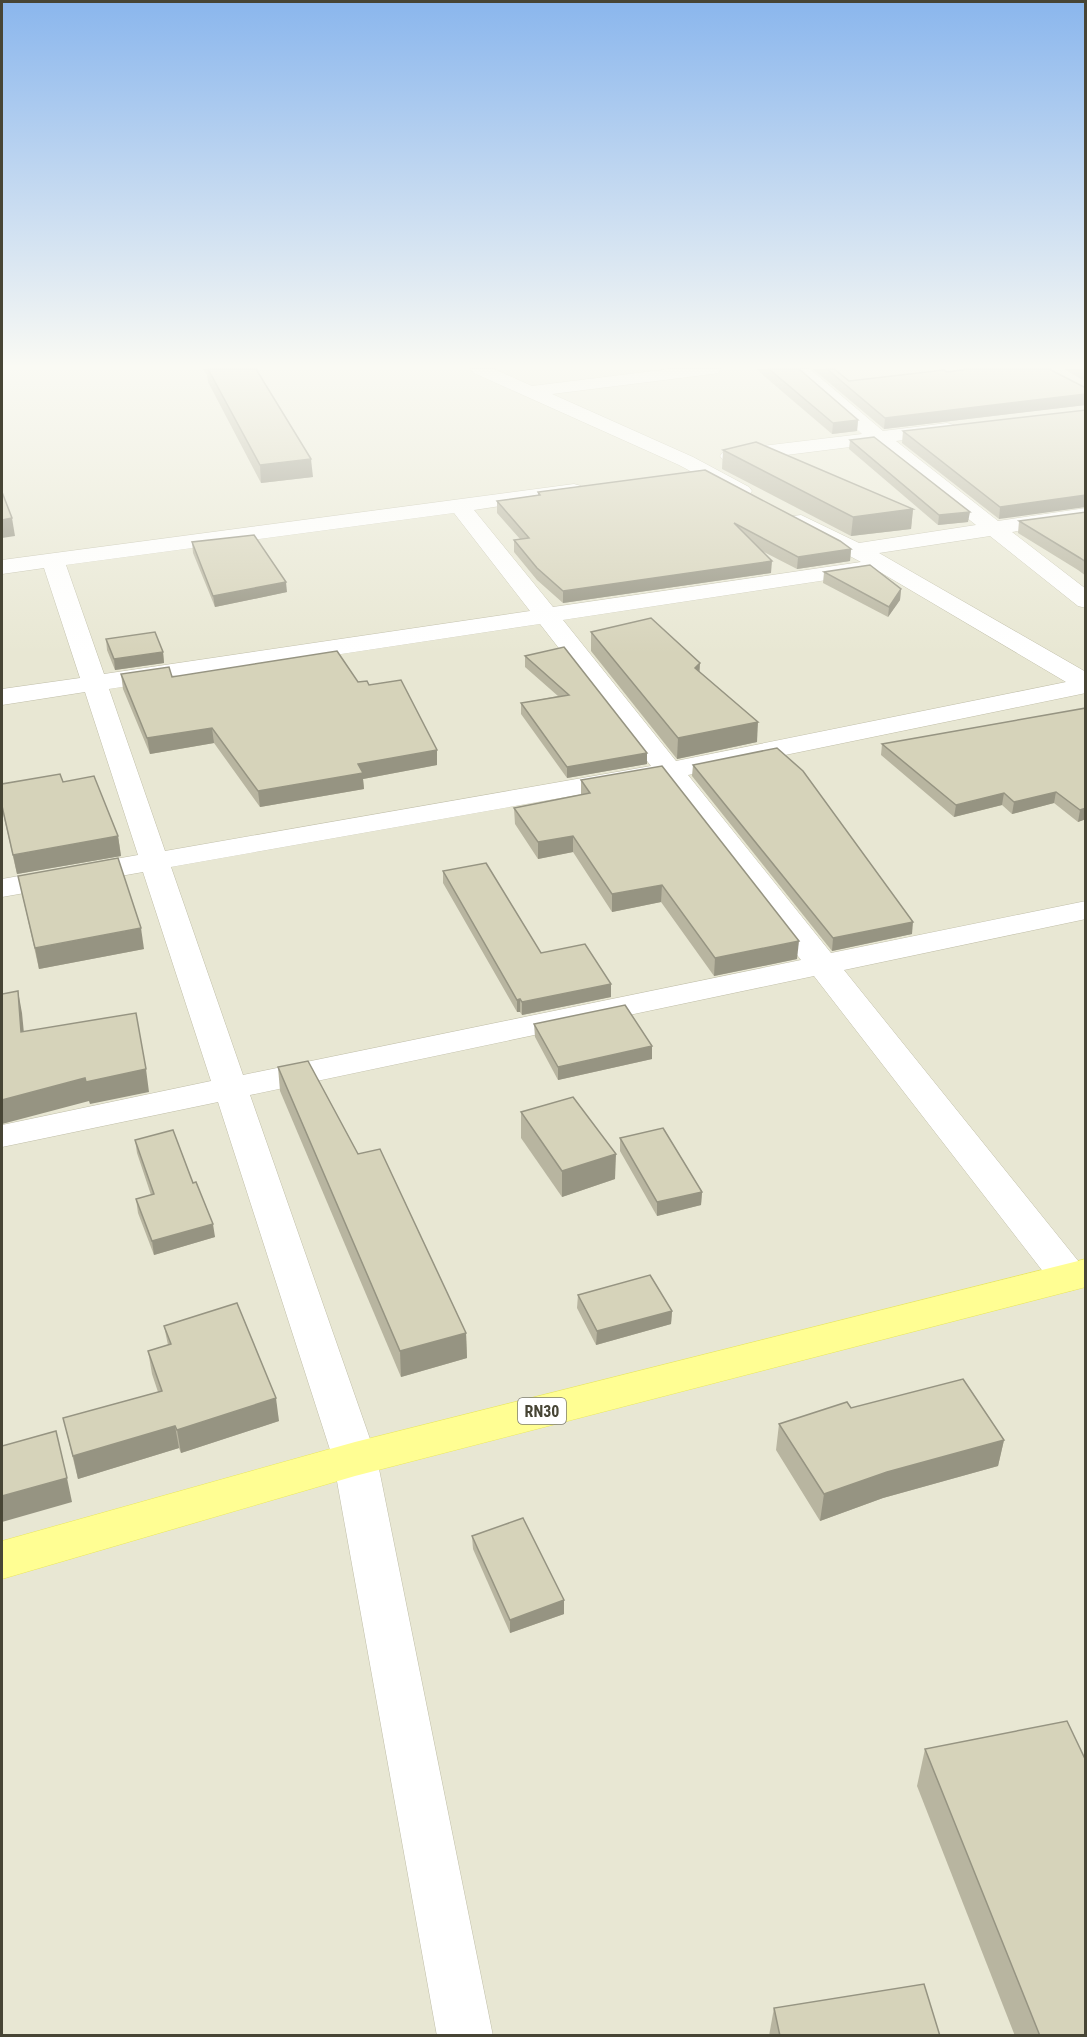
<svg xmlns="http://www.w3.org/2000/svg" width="1087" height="2037" font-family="'Roboto Condensed',sans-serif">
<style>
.residential{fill:#e8e7d3}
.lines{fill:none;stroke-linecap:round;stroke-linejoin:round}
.minor-casing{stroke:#c0bea8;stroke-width:1}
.major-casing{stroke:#eae75d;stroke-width:1}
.minor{fill:#fff;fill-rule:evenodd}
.major{fill:#fffe93;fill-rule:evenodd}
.wall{fill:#b8b5a0}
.shaded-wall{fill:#969482}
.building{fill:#d6d3ba;stroke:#969482;stroke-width:1.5}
.labels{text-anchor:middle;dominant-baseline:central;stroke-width:4.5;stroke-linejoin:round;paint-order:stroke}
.shield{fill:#fff;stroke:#7e7d72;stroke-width:1.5}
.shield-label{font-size:16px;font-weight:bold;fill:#474535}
</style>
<rect width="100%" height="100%" fill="#f4f3e6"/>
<!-- residential -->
<rect class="residential" x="2" y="369" width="1083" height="1666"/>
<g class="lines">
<!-- minor casing -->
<g class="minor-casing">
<g id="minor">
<polygon points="471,369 494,369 532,386 670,369 721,369 718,373 712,374 552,394 693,457 749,487 752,491 749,495 742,497 735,495 679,465 474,373"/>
<path d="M790,369H810L883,431L947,423L954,425L957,429L954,433L896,441L998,521L1086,508V521L1012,532L1086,589V608L1078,606L990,536L879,553L1086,672V693L688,775L831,953L1086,901V919L844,970L1083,1267C1087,1274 1087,1280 1083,1287L1069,1291L1055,1287L814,976L250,1095L377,1459L493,2036H437L333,1459L218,1102L2,1147V1125L211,1081L143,872L2,897V879L138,855L85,692L2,705V689L80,678L44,568L2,574V560L574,484L581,486L584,490L581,494L474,510L553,607L861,562L793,526L790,521L793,516L801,515L859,543L976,525L874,444L730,462L723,460L720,456L723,452L730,450L862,434ZM454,513L530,611L104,674L66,565ZM880,572L1066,682L676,761L563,620ZM540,624L651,766L165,851L109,689ZM662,780L801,960L243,1075L171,867Z"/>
</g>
</g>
<!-- major casing -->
<g class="major-casing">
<polygon id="major" points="1086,1259 1086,1287 355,1476 2,1579 2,1541 355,1442"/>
</g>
<!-- minor -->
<use href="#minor" class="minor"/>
<!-- major -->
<use href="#major" class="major"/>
</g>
<!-- wall -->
<g class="wall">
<polygon points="203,369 256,369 313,477 261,483 208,382 207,375"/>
<polygon points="756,369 799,369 858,420 857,431 832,434"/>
<polygon points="813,369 834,369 849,381 947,372 1086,388 1086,405 884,429"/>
<polygon points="1064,369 1086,369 1086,382"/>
<polygon points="1086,410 999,519 902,443 903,431"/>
<polygon points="850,440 968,522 938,525 849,449"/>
<polygon points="723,450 913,509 911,529 851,536 722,469"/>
<polygon points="705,470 851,549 850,561 797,569 760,550 771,573 563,603 537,580 514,552 514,540 520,539 497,513 497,501 538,495 538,492"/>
<polygon points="1086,512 1086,576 1078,570 1018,533 1019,521"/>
<polygon points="192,542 287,592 215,607 193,553"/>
<polygon points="824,572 901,589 900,600 888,617 823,583"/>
<polygon points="591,632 700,672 757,742 677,759 591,651"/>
<polygon points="106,639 163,652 164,663 115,670 107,650"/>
<polygon points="525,656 647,764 567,778 521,714 521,703 558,696 525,667"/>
<polygon points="121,674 358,682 369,685 437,750 437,765 363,779 364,789 260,807 214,743 150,754 123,689"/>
<polygon points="1086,708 1086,819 1078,822 1054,803 1012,814 1002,805 954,817 881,755 882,744"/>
<polygon points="693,765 912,934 832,951 692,776"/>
<polygon points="581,780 797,959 714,976 661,902 612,912 573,852 538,859 515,824 514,808 581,795"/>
<polygon points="63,782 118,836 121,856 17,874 2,809 2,784"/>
<polygon points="443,871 541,953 611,984 611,997 522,1015 520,1012 517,1012 443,883"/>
<polygon points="18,876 144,949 39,969"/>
<polygon points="534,1024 652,1059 558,1080 535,1037"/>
<polygon points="278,1067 358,1154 466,1333 467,1358 401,1377 280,1091"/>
<polygon points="521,1112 615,1179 562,1197 521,1138"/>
<polygon points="620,1138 702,1192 701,1205 657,1216 620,1151"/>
<polygon points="135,1140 193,1183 215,1237 154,1255 138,1213 136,1199 151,1195 137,1153"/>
<polygon points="578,1295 672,1311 671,1324 596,1345 577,1308"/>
<polygon points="164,1326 279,1421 181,1453 179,1448 78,1479 63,1418 158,1392 152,1374 148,1351 168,1345"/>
<polygon points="851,1408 1004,1440 998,1466 883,1498 820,1521 776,1450 779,1424"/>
<polygon points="472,1536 564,1600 564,1614 510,1633 473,1549"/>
<polygon points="925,1749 1086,2036 1015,2036 917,1786"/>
<polygon points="774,2008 940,2036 769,2036"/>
</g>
<!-- shaded-wall -->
<g class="shaded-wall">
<polygon points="1086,394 1086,405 884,429 885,418"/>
<polygon points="858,420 857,431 832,434 833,423"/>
<polygon points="311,459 313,477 261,483 260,465"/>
<polygon points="1086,495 1086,507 999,519 1000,507"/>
<polygon points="913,509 911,529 851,536 853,517"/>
<polygon points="970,512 968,522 938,525 939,515"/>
<polygon points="12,518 15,536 2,538 2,520"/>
<polygon points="851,549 850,561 797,569 798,557"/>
<polygon points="772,561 771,573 563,603 563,591"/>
<polygon points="286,582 287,592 215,607 213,596"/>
<polygon points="901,589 900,600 888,617 889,607"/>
<polygon points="163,652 164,663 115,670 114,659"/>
<polygon points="700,663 699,682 695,668"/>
<polygon points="758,722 757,742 677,759 678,738"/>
<polygon points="212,728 214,743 150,754 147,738"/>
<polygon points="437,750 437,765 363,779 364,789 260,807 258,791 358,764"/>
<polygon points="647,753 647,764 567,778 567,767"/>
<polygon points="1056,792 1054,803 1012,814 1014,802"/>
<polygon points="1004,793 1002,805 954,817 956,805"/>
<polygon points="1086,808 1086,819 1078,822 1080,810"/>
<polygon points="118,836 121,856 17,874 13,855"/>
<polygon points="573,836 573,852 538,859 538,842"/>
<polygon points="662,885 661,902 612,912 612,894"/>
<polygon points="913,922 912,934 832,951 833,938"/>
<polygon points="141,928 144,949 39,969 35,948"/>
<polygon points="799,941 797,959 714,976 715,958"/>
<polygon points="611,984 611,997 522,1015 522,1002"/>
<polygon points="18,991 22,1013 26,1054 21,1032"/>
<polygon points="520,999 520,1012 517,1012 517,1000"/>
<polygon points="652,1046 652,1059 558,1080 558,1067"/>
<polygon points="146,1069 149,1092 90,1104 89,1101 2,1124 2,1100 85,1078"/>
<polygon points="616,1154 615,1179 562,1197 562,1171"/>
<polygon points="702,1192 701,1205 657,1216 657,1202"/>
<polygon points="213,1224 215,1237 154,1255 152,1241"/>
<polygon points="672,1311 671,1324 596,1345 597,1331"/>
<polygon points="466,1333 467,1358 401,1377 400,1351"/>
<polygon points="276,1398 279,1421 181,1453 177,1430"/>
<polygon points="175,1426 179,1448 78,1479 73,1456"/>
<polygon points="1004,1440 998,1466 883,1498 820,1521 824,1494 887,1472"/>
<polygon points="67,1478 72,1502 2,1522 2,1496"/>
<polygon points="564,1600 564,1614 510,1633 510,1620"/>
</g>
<!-- building -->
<g class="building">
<polygon points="208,369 256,369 311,459 260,465"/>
<polygon points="769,369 799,369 858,420 833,423"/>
<polygon points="827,369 834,369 849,381 944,370 947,372 970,369 1049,369 1086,388 1086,394 885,418"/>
<polygon points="1086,410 1086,495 1000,507 903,431"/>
<polygon points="874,437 970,512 939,515 850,440"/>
<polygon points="756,442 913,509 853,517 723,450"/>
<polygon points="705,470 840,541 851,549 798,557 734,523 772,561 563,591 537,568 514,540 529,538 497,501 540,495 538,492"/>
<polygon points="2,492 12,518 2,520"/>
<polygon points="1086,512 1086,562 1080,558 1019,521"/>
<polygon points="254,535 286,582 213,596 192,542"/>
<polygon points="870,565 901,589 889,607 824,572"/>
<polygon points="651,618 700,663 695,668 758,722 678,738 591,632"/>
<polygon points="155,632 163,652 114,659 106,639"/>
<polygon points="564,647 647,753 567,767 521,703 569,695 525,656"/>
<polygon points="337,651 358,682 367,681 369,685 401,680 437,750 358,764 363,773 258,791 212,728 147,738 121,674 169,667 172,677"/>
<polygon points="1086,708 1086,808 1080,810 1056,792 1014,802 1004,793 956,805 882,744"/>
<polygon points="777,748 803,771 913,922 833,938 693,765"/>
<polygon points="662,766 799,941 715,958 662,885 612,894 573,836 538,842 514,808 590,793 581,780"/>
<polygon points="60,774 63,782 94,776 118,836 13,855 2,806 2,784"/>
<polygon points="118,858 141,928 35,948 18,876"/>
<polygon points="486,863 541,953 585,944 611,984 522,1002 520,999 517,1000 443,871"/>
<polygon points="18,991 21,1032 136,1013 146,1069 86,1082 85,1078 2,1100 2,994"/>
<polygon points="625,1005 652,1046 558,1067 534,1024"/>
<polygon points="308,1061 358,1154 380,1149 466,1333 400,1351 278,1067"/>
<polygon points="573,1097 616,1154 562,1171 521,1112"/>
<polygon points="663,1128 702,1192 657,1202 620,1138"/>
<polygon points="173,1130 193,1183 196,1182 213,1224 152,1241 136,1199 154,1194 135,1140"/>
<polygon points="650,1275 672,1311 597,1331 578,1295"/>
<polygon points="237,1303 276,1398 177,1430 175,1426 73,1456 63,1418 162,1391 148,1351 171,1344 164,1326"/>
<polygon points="963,1379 1004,1440 887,1472 824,1494 779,1424 847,1402 851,1408"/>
<polygon points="56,1431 67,1478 2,1496 2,1446"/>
<polygon points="523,1518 564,1600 510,1620 472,1536"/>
<polygon points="1067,1721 1086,1761 1086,2036 1040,2036 925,1749"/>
<polygon points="924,1984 940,2036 780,2036 774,2008"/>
</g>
<!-- sky -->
<linearGradient id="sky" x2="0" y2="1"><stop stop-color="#8ab6ed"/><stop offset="0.56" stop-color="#fafaf4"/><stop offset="1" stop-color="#fafaf4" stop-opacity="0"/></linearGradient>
<rect width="1087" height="654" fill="url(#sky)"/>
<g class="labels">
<!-- shield labels -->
<rect class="shield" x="518" y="1398" width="48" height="26" rx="4.5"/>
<g class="shield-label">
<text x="542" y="1411">RN30</text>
</g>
</g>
<!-- border -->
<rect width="1087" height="2037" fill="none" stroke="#474535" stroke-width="6"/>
</svg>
